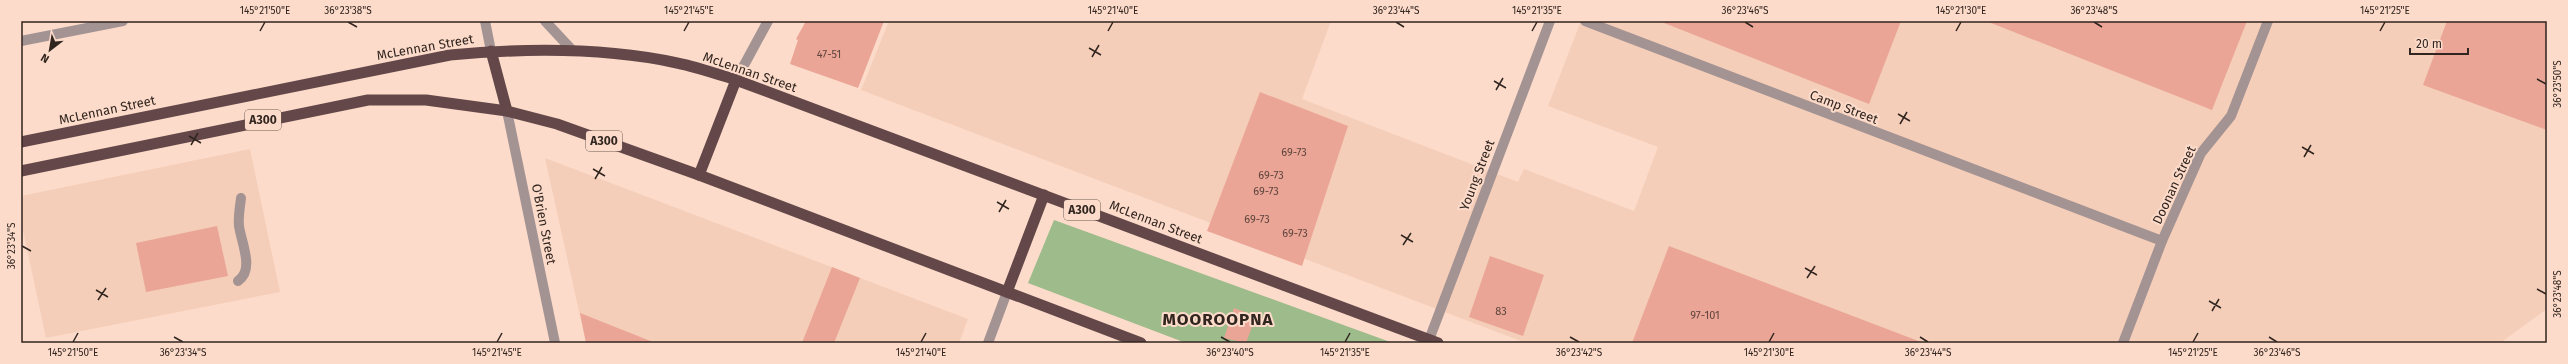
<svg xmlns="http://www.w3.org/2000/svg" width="2568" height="364" font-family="'Fira Sans',sans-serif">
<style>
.built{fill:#f5ceb9}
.green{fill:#9dbb8b}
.building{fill:#eaa596}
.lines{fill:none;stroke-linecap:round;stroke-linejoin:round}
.service{stroke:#a49393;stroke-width:10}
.minor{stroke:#a49393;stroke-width:10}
.tertiary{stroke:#a49393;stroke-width:10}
.trunk{stroke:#644748;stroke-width:11}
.ticks{fill:none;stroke:#31251f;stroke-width:1.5}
.labels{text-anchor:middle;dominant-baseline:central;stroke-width:4;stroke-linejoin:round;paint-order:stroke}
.number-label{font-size:11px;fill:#5f453d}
.shield{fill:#fcdbca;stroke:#6e5c52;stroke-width:1}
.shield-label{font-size:12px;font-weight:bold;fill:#31251f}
.street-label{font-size:13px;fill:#31251f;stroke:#fcdbca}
.district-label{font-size:17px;font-weight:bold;letter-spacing:1px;fill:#31251f;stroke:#fcdbca}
.neatline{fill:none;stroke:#31251f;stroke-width:1.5}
.ticks-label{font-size:10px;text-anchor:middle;fill:#31251f}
</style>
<rect width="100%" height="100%" fill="#fcdbca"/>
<!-- built -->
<g class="built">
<polygon points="889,21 1331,21 1302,99 1518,182 1524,169 1634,211 1658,147 1548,106 1581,21 2547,21 2547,309 2500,343 1526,343 861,90"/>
<polygon points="250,149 280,292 46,338 21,221 21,196"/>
<polygon points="545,158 968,319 959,343 586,343"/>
</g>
<!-- green -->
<polygon class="green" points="1054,220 1393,343 1186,343 1028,283"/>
<!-- building -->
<g class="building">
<polygon points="806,21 884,21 858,88 790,64 798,40 796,39"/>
<polygon points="1659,21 1901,21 1869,104"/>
<polygon points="1986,21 2247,21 2212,110"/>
<polygon points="2447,21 2547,21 2547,130 2423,85"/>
<polygon points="1260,92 1348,126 1302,266 1207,231"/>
<polygon points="217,226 228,276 146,292 136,243"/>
<polygon points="1669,246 1921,342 1921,343 1632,343"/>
<polygon points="1490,256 1544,275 1523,336 1469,317"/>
<polygon points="832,267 860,278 834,343 802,343"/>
<polygon points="1234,308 1256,316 1246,343 1224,338"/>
<polygon points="580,313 653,342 653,343 586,343"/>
</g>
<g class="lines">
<!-- service -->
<g class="service">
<polyline points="2162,241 2201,153 2231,116 2268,21"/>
<path d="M238,281C255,270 241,242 239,226C238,217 240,207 241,198"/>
</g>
<!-- minor -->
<g class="minor">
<polyline points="1585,21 2162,241 2123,343"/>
<polyline points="21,41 123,21"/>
<polyline points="736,80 768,21"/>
<polyline points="507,111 555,343"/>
<polyline points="1429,340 1550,21"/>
<polyline points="988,343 1007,292"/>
</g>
<!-- tertiary -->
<g class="tertiary">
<polyline points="485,21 491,51"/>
<polyline points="545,21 572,50"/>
</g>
<!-- trunk -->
<g class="trunk">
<polyline points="491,51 507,111"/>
<path d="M21,142L450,55C526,48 603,47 677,63C697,67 717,74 736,80L1438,343"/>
<polyline points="21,171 368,100 426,100 507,111 557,124 699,175 1141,343"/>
<polyline points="699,175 736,80"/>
<polyline points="1007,292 1044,195"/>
</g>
</g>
<!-- ticks -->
<path class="ticks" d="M348,22L357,27M1396,22L1404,27M1745,22L1753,27M2094,22L2102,27M260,31L265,22M684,31L689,22M1108,31L1113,22M1532,31L1537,22M1956,31L1961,22M2380,31L2385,22M1089,48L1101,55M1092,57L1099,45M2537,79L2546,84M1494,81L1506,88M1496,90L1503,78M1898,114L1910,121M1900,124L1907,112M189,136L201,143M191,145L198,133M2302,147L2314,154M2304,157L2311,145M593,169L605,176M595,179L602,167M997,202L1009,209M999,212L1006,200M1401,235L1413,242M1403,245L1411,233M22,246L31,251M1805,268L1817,275M1807,278L1815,266M2537,289L2546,294M96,290L108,297M98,300L106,288M2209,301L2221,308M2212,311L2219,299M174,337L183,342M1221,337L1230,342M1570,337L1579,342M1920,337L1928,342M2269,337L2277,342M73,342L78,333M497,342L502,333M921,342L926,333M1345,342L1350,333M1769,342L1774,333M2193,342L2198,333"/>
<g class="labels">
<!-- number labels -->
<g class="number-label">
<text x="829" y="54">47-51</text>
<text x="1294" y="152">69-73</text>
<text x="1271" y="175">69-73</text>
<text x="1266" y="191">69-73</text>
<text x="1257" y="219">69-73</text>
<text x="1295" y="233">69-73</text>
<text x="1501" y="311">83</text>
<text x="1705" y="315">97-101</text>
</g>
<!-- shield labels -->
<g class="shield">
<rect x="245" y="110" width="36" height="20" rx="3"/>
<rect x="586" y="131" width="36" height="20" rx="3"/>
<rect x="1064" y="200" width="36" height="20" rx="3"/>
</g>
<g class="shield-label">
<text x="263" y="120">A300</text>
<text x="604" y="141">A300</text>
<text x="1082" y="210">A300</text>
</g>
<!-- street labels -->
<g class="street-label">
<text transform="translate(425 47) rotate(-10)">McLennan Street</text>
<text transform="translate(750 72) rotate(19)">McLennan Street</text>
<text transform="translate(1844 107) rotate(21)">Camp Street</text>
<text transform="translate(107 110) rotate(-12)">McLennan Street</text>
<text transform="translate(1477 175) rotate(-69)">Young Street</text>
<text transform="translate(2174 185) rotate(-65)">Doonan Street</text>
<text transform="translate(1156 222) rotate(21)">McLennan Street</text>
<text transform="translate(544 224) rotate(79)">O'Brien Street</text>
</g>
<!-- district labels -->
<g class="district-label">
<text x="1218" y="319">MOOROOPNA</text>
</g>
</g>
<!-- border -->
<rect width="2568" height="364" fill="none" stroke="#fcdbca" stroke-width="44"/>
<!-- north arrow -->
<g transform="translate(50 50) rotate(211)" stroke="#fcdbca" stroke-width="3" paint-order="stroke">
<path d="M0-3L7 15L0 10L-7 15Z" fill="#31251f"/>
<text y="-6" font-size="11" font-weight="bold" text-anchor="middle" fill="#31251f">N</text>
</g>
<!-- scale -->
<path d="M2410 48v6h58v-6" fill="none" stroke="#31251f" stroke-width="2"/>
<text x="2416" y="48" font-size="12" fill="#31251f" stroke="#fcdbca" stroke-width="3" paint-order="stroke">20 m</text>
<rect x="22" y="22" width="2524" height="320" class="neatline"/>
<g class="ticks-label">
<text x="265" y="14">145°21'50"E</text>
<text x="348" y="14">36°23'38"S</text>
<text x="689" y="14">145°21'45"E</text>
<text x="1113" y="14">145°21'40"E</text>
<text x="1396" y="14">36°23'44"S</text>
<text x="1537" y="14">145°21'35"E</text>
<text x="1745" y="14">36°23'46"S</text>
<text x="1961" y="14">145°21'30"E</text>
<text x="2094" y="14">36°23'48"S</text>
<text x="2385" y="14">145°21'25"E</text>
<text transform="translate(2557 84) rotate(-90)" y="4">36°23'50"S</text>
<text transform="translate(11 246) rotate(-90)" y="4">36°23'34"S</text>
<text transform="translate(2557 294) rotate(-90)" y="4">36°23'48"S</text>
<text x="73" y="356">145°21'50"E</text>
<text x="183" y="356">36°23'34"S</text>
<text x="497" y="356">145°21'45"E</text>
<text x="921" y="356">145°21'40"E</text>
<text x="1230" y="356">36°23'40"S</text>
<text x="1345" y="356">145°21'35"E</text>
<text x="1579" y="356">36°23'42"S</text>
<text x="1769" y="356">145°21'30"E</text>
<text x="1928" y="356">36°23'44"S</text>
<text x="2193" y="356">145°21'25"E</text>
<text x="2277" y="356">36°23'46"S</text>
</g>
</svg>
